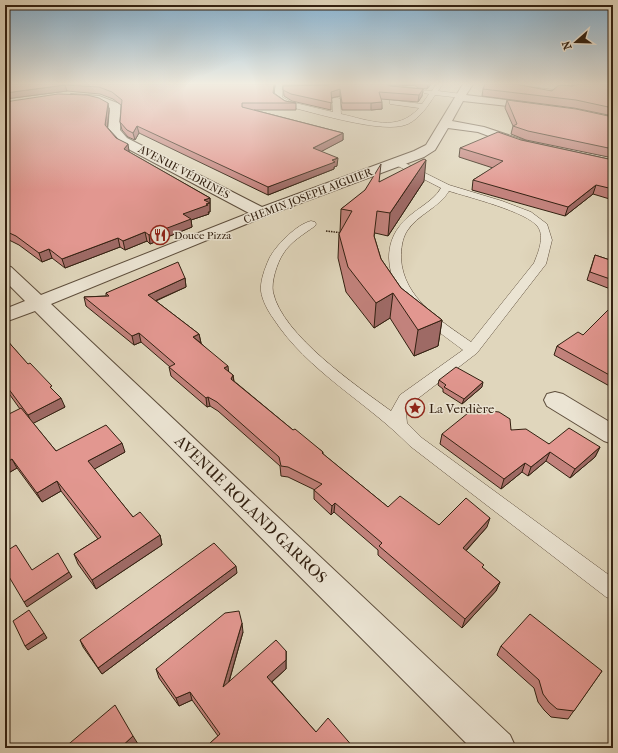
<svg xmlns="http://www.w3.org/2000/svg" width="618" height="753" font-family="'IM FELL French Canon',serif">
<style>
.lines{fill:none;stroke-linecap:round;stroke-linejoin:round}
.service-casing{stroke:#5e4e3c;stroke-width:1}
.minor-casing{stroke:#5e4e3c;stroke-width:2}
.path{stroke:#332111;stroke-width:1.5;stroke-dasharray:1.5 1;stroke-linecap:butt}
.service{fill:#ebe4d3;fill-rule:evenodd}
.minor{fill:#ebe4d3;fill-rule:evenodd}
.wall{fill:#c2827c;stroke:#332111}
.shaded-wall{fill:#9e6a65;stroke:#332111}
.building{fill:#e29790;stroke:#332111}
.labels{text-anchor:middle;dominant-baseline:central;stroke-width:3;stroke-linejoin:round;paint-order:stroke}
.far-street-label{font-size:11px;fill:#332111;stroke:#ebe4d3}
.far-poi-label{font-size:11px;fill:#332111;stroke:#ebe4d3;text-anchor:start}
.poi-label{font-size:13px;fill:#332111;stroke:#ebe4d3;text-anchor:start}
.near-street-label{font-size:16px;fill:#332111;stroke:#ebe4d3}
</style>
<rect width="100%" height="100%" fill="#e0d6bc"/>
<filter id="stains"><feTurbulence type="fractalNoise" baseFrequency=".005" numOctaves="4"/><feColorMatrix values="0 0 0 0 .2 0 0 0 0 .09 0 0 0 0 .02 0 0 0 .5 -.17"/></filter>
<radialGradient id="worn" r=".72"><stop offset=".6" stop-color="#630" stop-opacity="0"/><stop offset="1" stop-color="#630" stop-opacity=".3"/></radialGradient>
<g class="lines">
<!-- service casing -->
<g class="service-casing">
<g id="service">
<path d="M276,84H282V97L291,102L333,112L332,99L336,97L340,99L341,114C369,120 397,133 419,108L390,104V100L422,104L429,94L424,93V91H432L436,84H443L438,91L462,94L466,96L462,98L435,95C428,106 420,118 408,124C384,135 313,112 286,106L274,98Z"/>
<path d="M373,84L398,88L422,84C411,96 385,95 373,84Z"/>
<polygon points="510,84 570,84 553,89"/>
<path d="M397,159L449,185L502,201L531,212L547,224L552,240L546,264L477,353L412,403L406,413L407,423L422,438L613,578V600L606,597L410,446C366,401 308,372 273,318C268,311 262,300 261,291C260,281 265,268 269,259C275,246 297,224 311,221L315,222L316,224L315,226C304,234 290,242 283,254C277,263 271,282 273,292C282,335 357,386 391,411L400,395L463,350C433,327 390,301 389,258C389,247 392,236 399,227C410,211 433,203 441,188L394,164L393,162ZM449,191C468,197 528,212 538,227C545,237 538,253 534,263L471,342C441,321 403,298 401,258C401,249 402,239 407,231C418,214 439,208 449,191Z"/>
</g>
</g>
<!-- minor casing -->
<g class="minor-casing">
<g id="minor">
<polygon points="463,84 473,84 466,95 539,104 540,106 535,109 463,101 452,121 484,127 526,141 528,144 526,147 518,147 478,132 448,128 435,150 424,157 266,216 51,304 510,735 516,748 471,748 35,311 5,322 5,309 25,301 5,281 5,266 11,267 41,295 249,213 119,144 108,131 110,108 97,102 71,98 70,96 71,94 99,96 120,104 121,106 120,130 127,138 262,207 414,151 426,145"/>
<polygon points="555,392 563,394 613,424 613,444 604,441 547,406 544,400 547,394"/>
</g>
</g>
<!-- path -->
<polyline class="path" points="326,231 343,233"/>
<!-- service -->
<use href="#service" class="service"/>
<!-- minor -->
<use href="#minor" class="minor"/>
</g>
<!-- wall -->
<g class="wall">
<polygon points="5,84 275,84 274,93 285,101 296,103 296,110 254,110 343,133 343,140 321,151 337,166 334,167 334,169 268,195 139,133 135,140 128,137 122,130 120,122 121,105 113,99 100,94 67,91 5,99"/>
<polygon points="283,84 431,84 427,89 418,88 414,85 395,86 388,85 390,86 423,89 422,96 418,102 381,99 382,109 371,110 342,110 340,96 331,98 331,110 292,101 284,96 283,86 311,86 284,86"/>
<polygon points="613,84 613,116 574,108 482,96 483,89 552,91 572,86"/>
<polygon points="507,100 613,117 613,158 526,140 511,134 513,126 505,108"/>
<polygon points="5,102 109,110 107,127 129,151 129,152 210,198 210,212 208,212 209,214 191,220 192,227 150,244 147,241 125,250 120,247 65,268 52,258 42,262 19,245 5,238"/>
<polygon points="521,140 613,160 613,200 593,194 565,216 472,190 473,180 493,168 459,157 460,148"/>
<polygon points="424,181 388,236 375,233 374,236 381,259 401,288 442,320 438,346 414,356 390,318 374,328 346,292 338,258 339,234 340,232 341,209 379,182"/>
<polygon points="595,255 613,261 613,290 587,280"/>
<polygon points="185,278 186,287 156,301 199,334 201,343 229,372 233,375 234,381 293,430 323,452 323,454 388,507 439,525 487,527 466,551 483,568 500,582 496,591 462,628 378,555 378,550 334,512 331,515 314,499 314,490 315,490 288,477 281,476 280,466 218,411 210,406 207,407 171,376 169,367 170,367 141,342 134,345 86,306 84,297 106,296 106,293"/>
<polygon points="613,305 613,388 554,355 557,346 583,335"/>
<polygon points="5,338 65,407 33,423 56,451 125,452 94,469 133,517 160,535 162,545 96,589 78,564 74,554 98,539 61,491 42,502 17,468 5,475 20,409 5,388"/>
<polygon points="439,380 482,387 462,404 443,392 443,389 438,385"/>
<polygon points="511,430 549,444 600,447 595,457 570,478 546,461 528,476 522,472 501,489 440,444 442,434"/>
<polygon points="237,573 102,674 83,647 80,640"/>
<polygon points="243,632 229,682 286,651 286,669 272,682 316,732 354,748 210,748 209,744 218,736 192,700 179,706 159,678 156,669"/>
<polygon points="501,646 602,671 568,719 551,717 544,710 538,702 534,688 497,655"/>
</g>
<!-- shaded-wall -->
<g class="shaded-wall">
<polygon points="274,84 275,84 273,99 273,93"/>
<polygon points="395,84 414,85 395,86"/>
<polygon points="428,84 431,84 427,89"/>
<polygon points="65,85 67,91 5,99 5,93"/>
<polygon points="340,89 340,96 331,98 331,92"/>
<polygon points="423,89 422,96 418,102 419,95"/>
<polygon points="382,102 382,109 371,110 371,103"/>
<polygon points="108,103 109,110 107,132 105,125"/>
<polygon points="137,126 139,133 135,140 133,133"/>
<polygon points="343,133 343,140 313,156 313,148"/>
<polygon points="128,144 129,151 126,157 124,149"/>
<polygon points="338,158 337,166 334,167 334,169 268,195 268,187"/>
<polygon points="426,160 424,181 388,236 390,213"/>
<polygon points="596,185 593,194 565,216 568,207"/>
<polygon points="210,198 210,212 208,212 209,214 191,220 192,227 150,244 149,235 183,214 204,200"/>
<polygon points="145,232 147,241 125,250 123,241"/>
<polygon points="118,238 120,247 65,268 62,259"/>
<polygon points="49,249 52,258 42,262 39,253"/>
<polygon points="185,278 186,287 150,303 148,295"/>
<polygon points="393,293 390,318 374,328 376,303"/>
<polygon points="442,320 438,346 414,356 418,330"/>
<polygon points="139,333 141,342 134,345 132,336"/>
<polygon points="199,334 201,343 193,337"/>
<polygon points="228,366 229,375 224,368"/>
<polygon points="233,375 234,384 231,379"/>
<polygon points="483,382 482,387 462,404 464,399"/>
<polygon points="208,397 210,406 207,407 206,398"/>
<polygon points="61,398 65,407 32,424 28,415"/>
<polygon points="122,443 125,452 91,471 88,461"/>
<polygon points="600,447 595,457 570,478 575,469"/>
<polygon points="550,452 546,461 528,476 531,467"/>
<polygon points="12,459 17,468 5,475 5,463"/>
<polygon points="525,463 522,472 501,489 504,479"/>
<polygon points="57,481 61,491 42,502 37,493"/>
<polygon points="335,503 334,512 331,515 332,506"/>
<polygon points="490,518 487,527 460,557 463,548"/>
<polygon points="160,535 162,545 96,589 92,580"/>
<polygon points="236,566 237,573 102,674 98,668"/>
<polygon points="69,572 72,577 27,607 24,602"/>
<polygon points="500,582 496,591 462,628 465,619"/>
<polygon points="242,623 243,632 225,695 223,687"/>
<polygon points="44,633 47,638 28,650 25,646"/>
<polygon points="286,651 286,669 268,685 267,677"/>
<polygon points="190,692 192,700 179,706 176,698"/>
<polygon points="133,736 138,744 133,748 120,748"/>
</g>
<!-- building -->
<g class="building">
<polygon points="5,84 274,84 273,93 285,101 296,103 242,103 242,107 343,133 313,148 338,158 332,160 335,162 268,187 137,126 133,133 127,130 120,122 122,100 112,92 99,87 65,85 5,93"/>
<polygon points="330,84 386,84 390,86 423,89 419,95 379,92 382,102 371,103 342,103 340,89 331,92 332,103 291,94 283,90 283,86 329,85"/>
<polygon points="485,84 515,84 552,91 559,85 572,86 580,84 613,84 613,108 576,100 483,89"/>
<polygon points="58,94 87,95 99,98 108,103 105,125 116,138 128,144 124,149 210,198 204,200 210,203 206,204 208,205 183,214 191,219 149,235 145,232 123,241 118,238 62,259 49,249 39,253 16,236 5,231 5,102"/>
<polygon points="507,100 576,109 613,117 613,149 528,131 513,126 517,124"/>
<polygon points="498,132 521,140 613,160 613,189 596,185 568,207 473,180 503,161 460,148"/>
<polygon points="424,159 426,160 390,213 377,211 374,236 381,259 401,288 442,320 418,330 393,293 376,303 348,267 339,234 352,211 341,209 365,190 381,164 379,182"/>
<polygon points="595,255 613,261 613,280 590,272"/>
<polygon points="178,262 185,278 148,295 199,334 193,337 228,366 224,368 233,375 231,379 293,430 295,429 323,452 322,453 388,507 400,496 439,525 466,498 490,518 463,548 484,565 482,567 500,582 465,619 379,546 382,543 335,503 332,506 314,490 322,484 288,467 281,466 279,457 217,402 208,397 206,398 169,367 175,364 139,333 132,336 84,297 109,296 106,293"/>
<polygon points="613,305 613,377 557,346 578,332 583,335"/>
<polygon points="5,338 28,364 30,363 52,386 50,387 61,398 28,415 5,384"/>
<polygon points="456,367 483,382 464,399 444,387 446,385 439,380"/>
<polygon points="21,408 56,451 106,425 122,443 88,461 133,517 140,512 160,535 92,580 74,554 101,537 57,481 37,493 12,459 5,463 5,416"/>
<polygon points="473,409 499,412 510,419 511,430 526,429 549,444 569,428 600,447 575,469 550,452 531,467 525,463 504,479 442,434"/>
<polygon points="214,543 236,566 98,668 80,640"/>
<polygon points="16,545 32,570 58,553 69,572 24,602 5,570 5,552"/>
<polygon points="29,610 44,633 25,646 13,621"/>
<polygon points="239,611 242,623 223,687 276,640 286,651 286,660 267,677 316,732 328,718 354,748 211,748 209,744 220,734 190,692 176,698 156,669 225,613"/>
<polygon points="530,614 602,671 574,711 557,709 549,702 543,694 539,680 501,646"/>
<polygon points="115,705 133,736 120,748 64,748"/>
</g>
<!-- sky -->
<linearGradient id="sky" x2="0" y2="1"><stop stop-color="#87b5d6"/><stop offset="0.44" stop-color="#f1ede1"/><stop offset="1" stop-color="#f1ede1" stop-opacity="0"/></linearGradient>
<rect width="618" height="190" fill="url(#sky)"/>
<!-- icons -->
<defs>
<g id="restaurant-ring" transform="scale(1)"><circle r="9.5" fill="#ebe4d3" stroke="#8f2418" stroke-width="1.5"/><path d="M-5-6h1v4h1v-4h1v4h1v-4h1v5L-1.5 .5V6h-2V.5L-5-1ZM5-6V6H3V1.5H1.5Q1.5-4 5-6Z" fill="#8f2418"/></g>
<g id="sight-ring" transform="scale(1)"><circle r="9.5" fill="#ebe4d3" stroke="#8f2418" stroke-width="1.5"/><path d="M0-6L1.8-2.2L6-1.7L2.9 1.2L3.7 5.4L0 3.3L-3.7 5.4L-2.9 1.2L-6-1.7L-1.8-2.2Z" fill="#8f2418"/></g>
</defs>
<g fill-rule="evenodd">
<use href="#restaurant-ring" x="160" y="235"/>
<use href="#sight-ring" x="415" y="408"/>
</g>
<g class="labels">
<!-- far-street labels -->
<g class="far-street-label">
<text transform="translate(184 172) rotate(28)">AVENUE VÉDRINES</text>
<text transform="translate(308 196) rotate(-21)">CHEMIN JOSEPH AIGUIER</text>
</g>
<!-- far-poi labels -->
<g class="far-poi-label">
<text x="174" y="235">Douce Pizza</text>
</g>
<!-- poi labels -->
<g class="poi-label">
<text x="429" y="408">La Verdière</text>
</g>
<!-- near-street labels -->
<g class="near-street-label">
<text transform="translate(251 509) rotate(44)">AVENUE ROLAND GARROS</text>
</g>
</g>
<!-- margin -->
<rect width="618" height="753" fill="none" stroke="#e0d6bc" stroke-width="20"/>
<rect x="6" y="6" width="606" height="741" fill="none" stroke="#332111" stroke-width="2"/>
<rect x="10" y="10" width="598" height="733" fill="none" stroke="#332111"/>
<!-- north arrow -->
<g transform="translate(576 42) rotate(250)" stroke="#ebe4d3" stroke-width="3" paint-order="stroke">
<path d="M0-3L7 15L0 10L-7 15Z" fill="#332111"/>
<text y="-6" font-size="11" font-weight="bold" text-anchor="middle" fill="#332111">N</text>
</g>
<rect width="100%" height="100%" filter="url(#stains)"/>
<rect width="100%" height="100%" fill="url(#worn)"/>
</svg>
